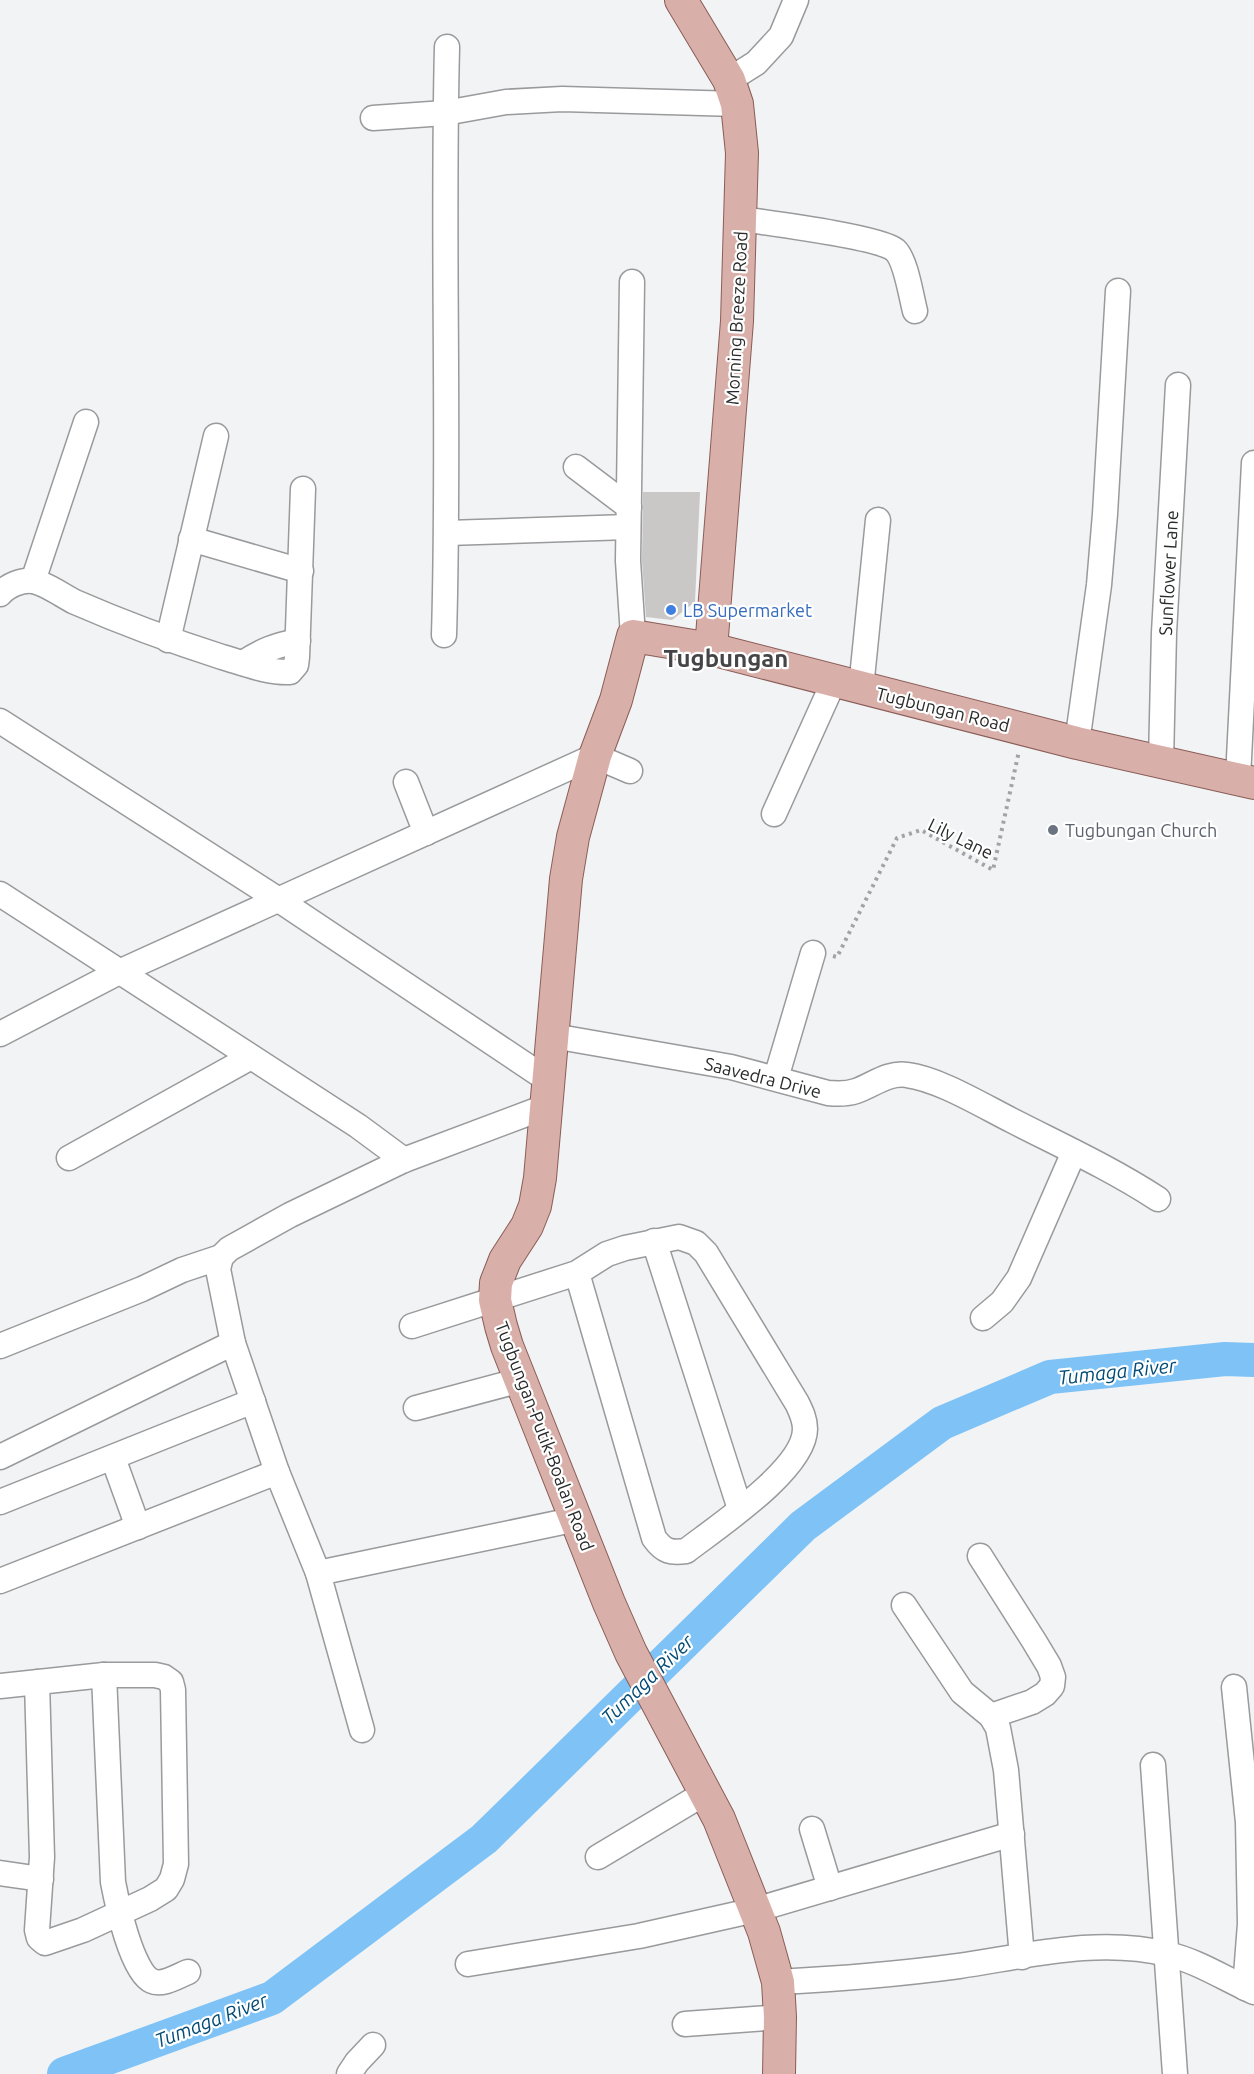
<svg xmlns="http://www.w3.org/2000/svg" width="1254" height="2074" font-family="Ubuntu,sans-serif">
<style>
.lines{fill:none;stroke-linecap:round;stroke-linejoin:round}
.river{stroke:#7ec2f6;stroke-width:34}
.building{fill:#cac7c7}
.minor-casing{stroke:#999a9c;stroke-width:27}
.major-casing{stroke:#8a5d57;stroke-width:34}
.path{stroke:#a2a3a4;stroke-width:4;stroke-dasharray:3 4.5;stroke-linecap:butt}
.minor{stroke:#fff;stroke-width:24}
.major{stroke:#d9afa9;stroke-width:32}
.shop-dot{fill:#3f7fe0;stroke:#fff;stroke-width:2}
.worship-dot{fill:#6b7280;stroke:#fff;stroke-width:2}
.labels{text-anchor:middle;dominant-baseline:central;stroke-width:4.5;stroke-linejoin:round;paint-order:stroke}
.street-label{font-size:18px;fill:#292a2a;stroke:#fff}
.shop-label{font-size:18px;fill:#366cbe;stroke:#fff;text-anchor:start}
.worship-label{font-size:18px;fill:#5b616d;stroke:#fff;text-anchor:start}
.water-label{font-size:20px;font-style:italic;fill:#044c76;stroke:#fff}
.district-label{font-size:24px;font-weight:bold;fill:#454547;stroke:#fff}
</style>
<rect width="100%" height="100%" fill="#f2f3f5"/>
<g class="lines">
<!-- river -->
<polyline class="river" points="64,2074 272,1998 484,1839 803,1526 942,1423 1050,1377 1225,1359 1254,1360"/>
</g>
<!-- building -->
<polygon class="building" points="643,492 700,492 695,602 672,620 646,617 642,561"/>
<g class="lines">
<!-- minor casing -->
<g class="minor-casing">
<g id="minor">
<polyline points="729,80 756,63 781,36 796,0"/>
<polyline points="373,118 445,113 506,102 562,99 737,104"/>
<path d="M741,219C768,223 879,237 895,250C906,260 911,296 915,311"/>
<polyline points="632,282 628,561 633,636"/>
<polyline points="576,467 629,507"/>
<polyline points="447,533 628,527"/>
<polyline points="191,539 301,571"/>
<polyline points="33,581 86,422"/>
<path d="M0,594C7,586 22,579 33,581C45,583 63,596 75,602C123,623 172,641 222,657C243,663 267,673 290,672L296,665L297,657L303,489"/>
<path d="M444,635C450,439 442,243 447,47"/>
<polyline points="168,640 216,436"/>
<path d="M243,663C261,651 276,645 298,641"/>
<polyline points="861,688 878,520"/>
<polyline points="0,721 279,900 548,1080"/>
<polyline points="1077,743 1099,585 1105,514 1118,291"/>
<polyline points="1161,761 1164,633 1178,385"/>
<polyline points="1238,778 1254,463"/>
<polyline points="406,782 426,833"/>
<polyline points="774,814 834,681"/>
<polyline points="0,894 358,1126 404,1160"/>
<polyline points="0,1034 119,972 595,756 630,771"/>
<path d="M553,1036L731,1067L828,1093C838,1094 847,1094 856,1091C873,1085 888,1072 907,1075C939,1079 983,1106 1013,1121C1062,1146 1112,1169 1158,1199"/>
<polyline points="776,1078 813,953"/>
<polyline points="69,1158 251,1057"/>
<polyline points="654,1241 740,1509"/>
<polyline points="983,1318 1002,1302 1019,1278 1074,1152"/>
<path d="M412,1326L577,1273L607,1254L625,1248L679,1237L696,1243L706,1253L797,1403C801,1411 805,1419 805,1429C805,1469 717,1527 686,1551C671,1553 664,1552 654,1538L577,1273"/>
<polyline points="0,1346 142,1289 182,1270 221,1257"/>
<polyline points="416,1408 521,1380"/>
<polyline points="0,1457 233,1343"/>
<polyline points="113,1458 138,1527"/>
<polyline points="0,1502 253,1401"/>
<polyline points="980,1556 1034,1641 1049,1666 1053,1677 1052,1686 1045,1694 1032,1702 991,1716 998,1728 1006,1770 1022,1957"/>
<polyline points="318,1573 277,1472 233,1343 218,1269 221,1257 229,1249 290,1215 404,1160 545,1107"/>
<polyline points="0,1581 277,1472"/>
<polyline points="904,1605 962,1692 991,1716"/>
<path d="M104,1675L113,1882C117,1903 132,1973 152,1981C162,1986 178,1976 188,1972"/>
<polyline points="0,1686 104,1675 155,1675 164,1677 171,1682 173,1690 176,1864 172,1879 166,1889 150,1899 83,1930 45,1943 39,1938 37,1930 42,1857 37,1682"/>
<polyline points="1234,1687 1248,1822 1250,1924 1245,1988"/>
<polyline points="362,1730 318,1573 577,1519"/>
<polyline points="1153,1765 1175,2074"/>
<polyline points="812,1829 830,1888"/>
<polyline points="598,1857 705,1793"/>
<polyline points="0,1873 41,1879"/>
<polyline points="468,1964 639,1936 755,1910 1012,1834"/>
<path d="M778,1982C838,1979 899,1974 959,1966C1027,1956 1098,1937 1167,1954C1198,1961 1225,1979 1254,1992"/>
<polyline points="685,2024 780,2017"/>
<polyline points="349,2074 357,2062 373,2045"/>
</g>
</g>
<!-- major casing -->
<g class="major-casing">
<g id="major">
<polyline points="681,0 729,80 737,104 742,153 737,321 711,649"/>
<polyline points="779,2074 780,2017 778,1982 764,1932 719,1819 631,1653 609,1603 507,1346 501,1326 495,1300 496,1283 505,1260 527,1226 535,1206 540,1178 566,879 573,837 595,756 616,700 633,636 711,649 1077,743 1254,783"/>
</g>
</g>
<!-- path -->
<polyline class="path" points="833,956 837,957 897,838 921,830 993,870 1019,751"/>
<!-- minor -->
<use href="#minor" class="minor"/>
<!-- major -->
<use href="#major" class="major"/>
</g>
<!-- markers -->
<circle class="shop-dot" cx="671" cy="610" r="6"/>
<circle class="worship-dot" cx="1053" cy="830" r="6"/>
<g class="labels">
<!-- street labels -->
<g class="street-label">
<text transform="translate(736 318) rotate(-87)">Morning Breeze Road</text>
<text transform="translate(1168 573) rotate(-87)">Sunflower Lane</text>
<text transform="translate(943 709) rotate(14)">Tugbungan Road</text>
<text transform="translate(961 838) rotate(26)">Lily Lane</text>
<text transform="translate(763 1077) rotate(14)">Saavedra Drive</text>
<text transform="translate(545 1436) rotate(69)">Tugbungan-Putik-Boalan Road</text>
</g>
<!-- shop labels -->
<g class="shop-label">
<text x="683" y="610">LB Supermarket</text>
</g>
<!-- worship labels -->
<g class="worship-label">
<text x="1065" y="830">Tugbungan Church</text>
</g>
<!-- water labels -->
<g class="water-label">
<text transform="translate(1117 1371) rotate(-6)">Tumaga River</text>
<text transform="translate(647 1679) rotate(-44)">Tumaga River</text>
<text transform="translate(211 2020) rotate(-21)">Tumaga River</text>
</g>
<!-- district labels -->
<g class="district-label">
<text x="726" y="658">Tugbungan</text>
</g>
</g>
</svg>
